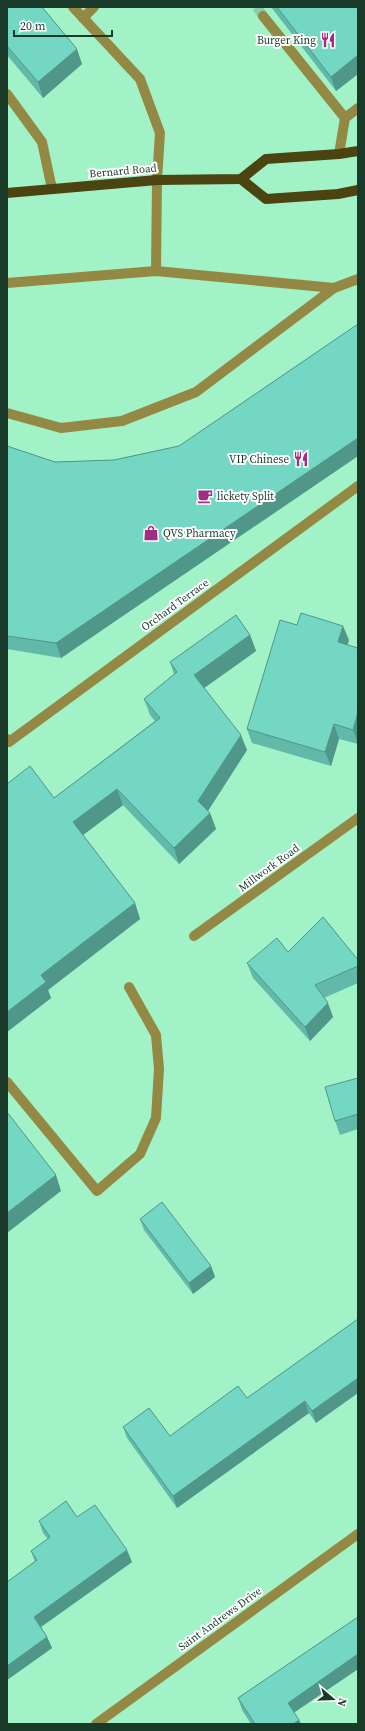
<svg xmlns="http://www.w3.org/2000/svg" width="365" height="1731" font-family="'Source Serif 4',serif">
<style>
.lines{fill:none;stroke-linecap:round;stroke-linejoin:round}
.minor-tunnel{stroke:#87cda7;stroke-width:10;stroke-dasharray:10 5;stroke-linecap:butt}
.minor{stroke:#948944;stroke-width:10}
.major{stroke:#4b4310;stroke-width:10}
.wall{fill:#63b9a9}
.shaded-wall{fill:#509689}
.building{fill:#73d7c4;stroke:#509689}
.labels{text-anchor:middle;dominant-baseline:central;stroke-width:4;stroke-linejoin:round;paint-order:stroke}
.poi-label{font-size:11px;fill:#193a29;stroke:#fff;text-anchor:end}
.street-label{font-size:11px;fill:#193a29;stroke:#fff}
</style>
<rect width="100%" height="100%" fill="#a2f2c7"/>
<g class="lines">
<!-- minor-tunnel -->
<polyline class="minor-tunnel" points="257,7 263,16"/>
<!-- minor -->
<g class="minor">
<polyline points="73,7 140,79 160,133 157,180 156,271"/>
<polyline points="263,16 345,118"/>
<polyline points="83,18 94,7"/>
<polyline points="7,94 42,142 52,189"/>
<polyline points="339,154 345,118 358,108"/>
<polyline points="7,283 156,271 334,288 358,279"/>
<polyline points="7,413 61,428 122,421 196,392 334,288"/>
<polyline points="7,739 9,742 358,486"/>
<polyline points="194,936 358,818"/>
<polyline points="7,1082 97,1191 140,1154 156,1118 159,1069 156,1035 129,987"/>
<polyline points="96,1724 358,1534"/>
</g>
<!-- major -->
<g class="major">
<polyline points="241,179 266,199 338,194 358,190"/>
<polyline points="7,193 157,180 241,179 266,159 339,154 358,151"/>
</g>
</g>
<!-- wall -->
<g class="wall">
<polygon points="7,7 82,64 43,98 7,55"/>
<polygon points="271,7 358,7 358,74 336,91"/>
<polygon points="358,324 358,456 61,658 7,649 7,446 55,462 114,460 179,446"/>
<polygon points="250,635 256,651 204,688 247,750 208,811 210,813 216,829 179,864 123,805 83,835 135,903 140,919 48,990 51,998 7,1032 54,798 155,721 150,715 144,699 174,674 170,662"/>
<polygon points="349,640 347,645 358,648 358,744 339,739 331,766 252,743 247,729"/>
<polygon points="288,952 358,960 358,983 324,998 333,1017 310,1041 253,978 247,963"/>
<polygon points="358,1078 358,1129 340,1135 335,1121"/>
<polygon points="140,1219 211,1266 215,1277 193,1294 144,1230"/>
<polygon points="358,1319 316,1423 309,1413 177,1508 127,1438 123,1427 170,1436 247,1398"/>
<polygon points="77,1517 132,1562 41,1627 47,1637 52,1648 7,1680 7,1582 35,1562 31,1551 48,1539 43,1533 39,1521"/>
<polygon points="358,1617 358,1669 294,1712 299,1720 301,1724 251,1724 242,1710 238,1698"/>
</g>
<!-- shaded-wall -->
<g class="shaded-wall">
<polygon points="77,49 82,64 43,98 38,82"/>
<polygon points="358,55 358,74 336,91 331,77"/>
<polygon points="358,438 358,456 61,658 56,643"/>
<polygon points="343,626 349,640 344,656 338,642"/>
<polygon points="250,635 256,651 200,691 194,675"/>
<polygon points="358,712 358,744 353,730"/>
<polygon points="334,724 339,739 331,766 325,752"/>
<polygon points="241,735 247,750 204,817 198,801"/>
<polygon points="117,789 123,805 79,838 73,822"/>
<polygon points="210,813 216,829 179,864 174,848"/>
<polygon points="135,903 140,919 48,990 51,998 7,1032 7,1012 41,975"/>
<polygon points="328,1003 333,1017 310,1041 305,1027"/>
<polygon points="56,1175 61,1191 7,1233 7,1213"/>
<polygon points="211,1266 215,1277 193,1294 189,1283"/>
<polygon points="358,1378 358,1393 316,1423 312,1411"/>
<polygon points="305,1401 309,1413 177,1508 173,1496"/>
<polygon points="127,1550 132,1562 38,1629 34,1617"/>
<polygon points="47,1637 52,1648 7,1680 7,1666"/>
<polygon points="358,1654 358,1669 292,1714 288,1703"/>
<polygon points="299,1720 301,1724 293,1724"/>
</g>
<!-- building -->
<g class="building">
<polygon points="7,7 42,7 77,49 38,82 7,46"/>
<polygon points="277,7 358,7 358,55 331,77"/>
<polygon points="358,324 358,438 56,643 7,636 7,446 55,462 114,460 179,446"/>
<polygon points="301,613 343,626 338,642 358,648 358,712 353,730 334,724 325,752 247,729 280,620 297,625"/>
<polygon points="236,615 250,635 194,675 241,735 198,801 210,813 174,848 117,789 73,822 135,903 41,975 46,982 7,1012 7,784 30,766 54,798 160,718 144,699 177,672 170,662"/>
<polygon points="323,917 358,960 358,966 315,985 328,1003 305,1027 247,963 277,938 288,952"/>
<polygon points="358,1078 358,1114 335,1121 325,1087"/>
<polygon points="7,1112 56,1175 7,1213"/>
<polygon points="162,1202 211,1266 189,1283 140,1219"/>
<polygon points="358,1319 358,1378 312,1411 305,1401 173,1496 123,1427 149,1408 170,1436 238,1386 247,1398"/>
<polygon points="66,1501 77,1517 95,1505 127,1550 34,1617 47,1637 7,1666 7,1582 37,1560 31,1551 50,1537 39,1521"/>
<polygon points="358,1617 358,1654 288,1703 299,1720 293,1724 255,1724 238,1698"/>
</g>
<!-- icons -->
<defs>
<g id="restaurant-bare" transform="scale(1.2)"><path d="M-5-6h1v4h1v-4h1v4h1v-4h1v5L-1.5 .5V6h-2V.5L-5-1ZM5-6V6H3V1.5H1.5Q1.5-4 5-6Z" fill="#a22b83" stroke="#fff" stroke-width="2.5" paint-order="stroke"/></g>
<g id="cafe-bare" transform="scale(1.2)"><path d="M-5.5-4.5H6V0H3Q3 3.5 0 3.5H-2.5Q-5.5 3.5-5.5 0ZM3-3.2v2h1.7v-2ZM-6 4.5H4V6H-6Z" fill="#a22b83" stroke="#fff" stroke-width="2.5" paint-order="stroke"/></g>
<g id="shop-bare" transform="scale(1.2)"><path d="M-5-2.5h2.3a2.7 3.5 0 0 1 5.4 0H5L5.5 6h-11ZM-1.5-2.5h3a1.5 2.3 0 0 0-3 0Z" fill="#a22b83" stroke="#fff" stroke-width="2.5" paint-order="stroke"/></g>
</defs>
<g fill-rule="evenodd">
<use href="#restaurant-bare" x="328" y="40"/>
<use href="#restaurant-bare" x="301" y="459"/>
<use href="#cafe-bare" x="205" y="496"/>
<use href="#shop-bare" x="151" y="533"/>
</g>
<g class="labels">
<!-- poi labels -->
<g class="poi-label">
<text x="316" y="40">Burger King</text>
<text x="289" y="459">VIP Chinese</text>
<text x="217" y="496" text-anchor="start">lickety Split</text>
<text x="163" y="533" text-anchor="start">QVS Pharmacy</text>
</g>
<!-- street labels -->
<g class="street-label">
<text transform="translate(123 171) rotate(-5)">Bernard Road</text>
<text transform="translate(175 605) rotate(-36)">Orchard Terrace</text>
<text transform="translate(269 868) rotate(-36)">Millwork Road</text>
<text transform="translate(220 1619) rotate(-36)">Saint Andrews Drive</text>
</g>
</g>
<!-- border -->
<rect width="365" height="1731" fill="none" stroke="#193a29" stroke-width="16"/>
<!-- north arrow -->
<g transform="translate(333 1699) rotate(109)" stroke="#ffffff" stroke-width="3" paint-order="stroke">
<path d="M0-3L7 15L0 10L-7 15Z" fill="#193a29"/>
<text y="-6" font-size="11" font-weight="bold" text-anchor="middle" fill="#193a29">N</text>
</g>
<!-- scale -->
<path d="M14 30v6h98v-6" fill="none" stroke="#193a29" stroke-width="2"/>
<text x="20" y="30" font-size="12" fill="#193a29" stroke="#ffffff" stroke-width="3" paint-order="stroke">20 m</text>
</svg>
